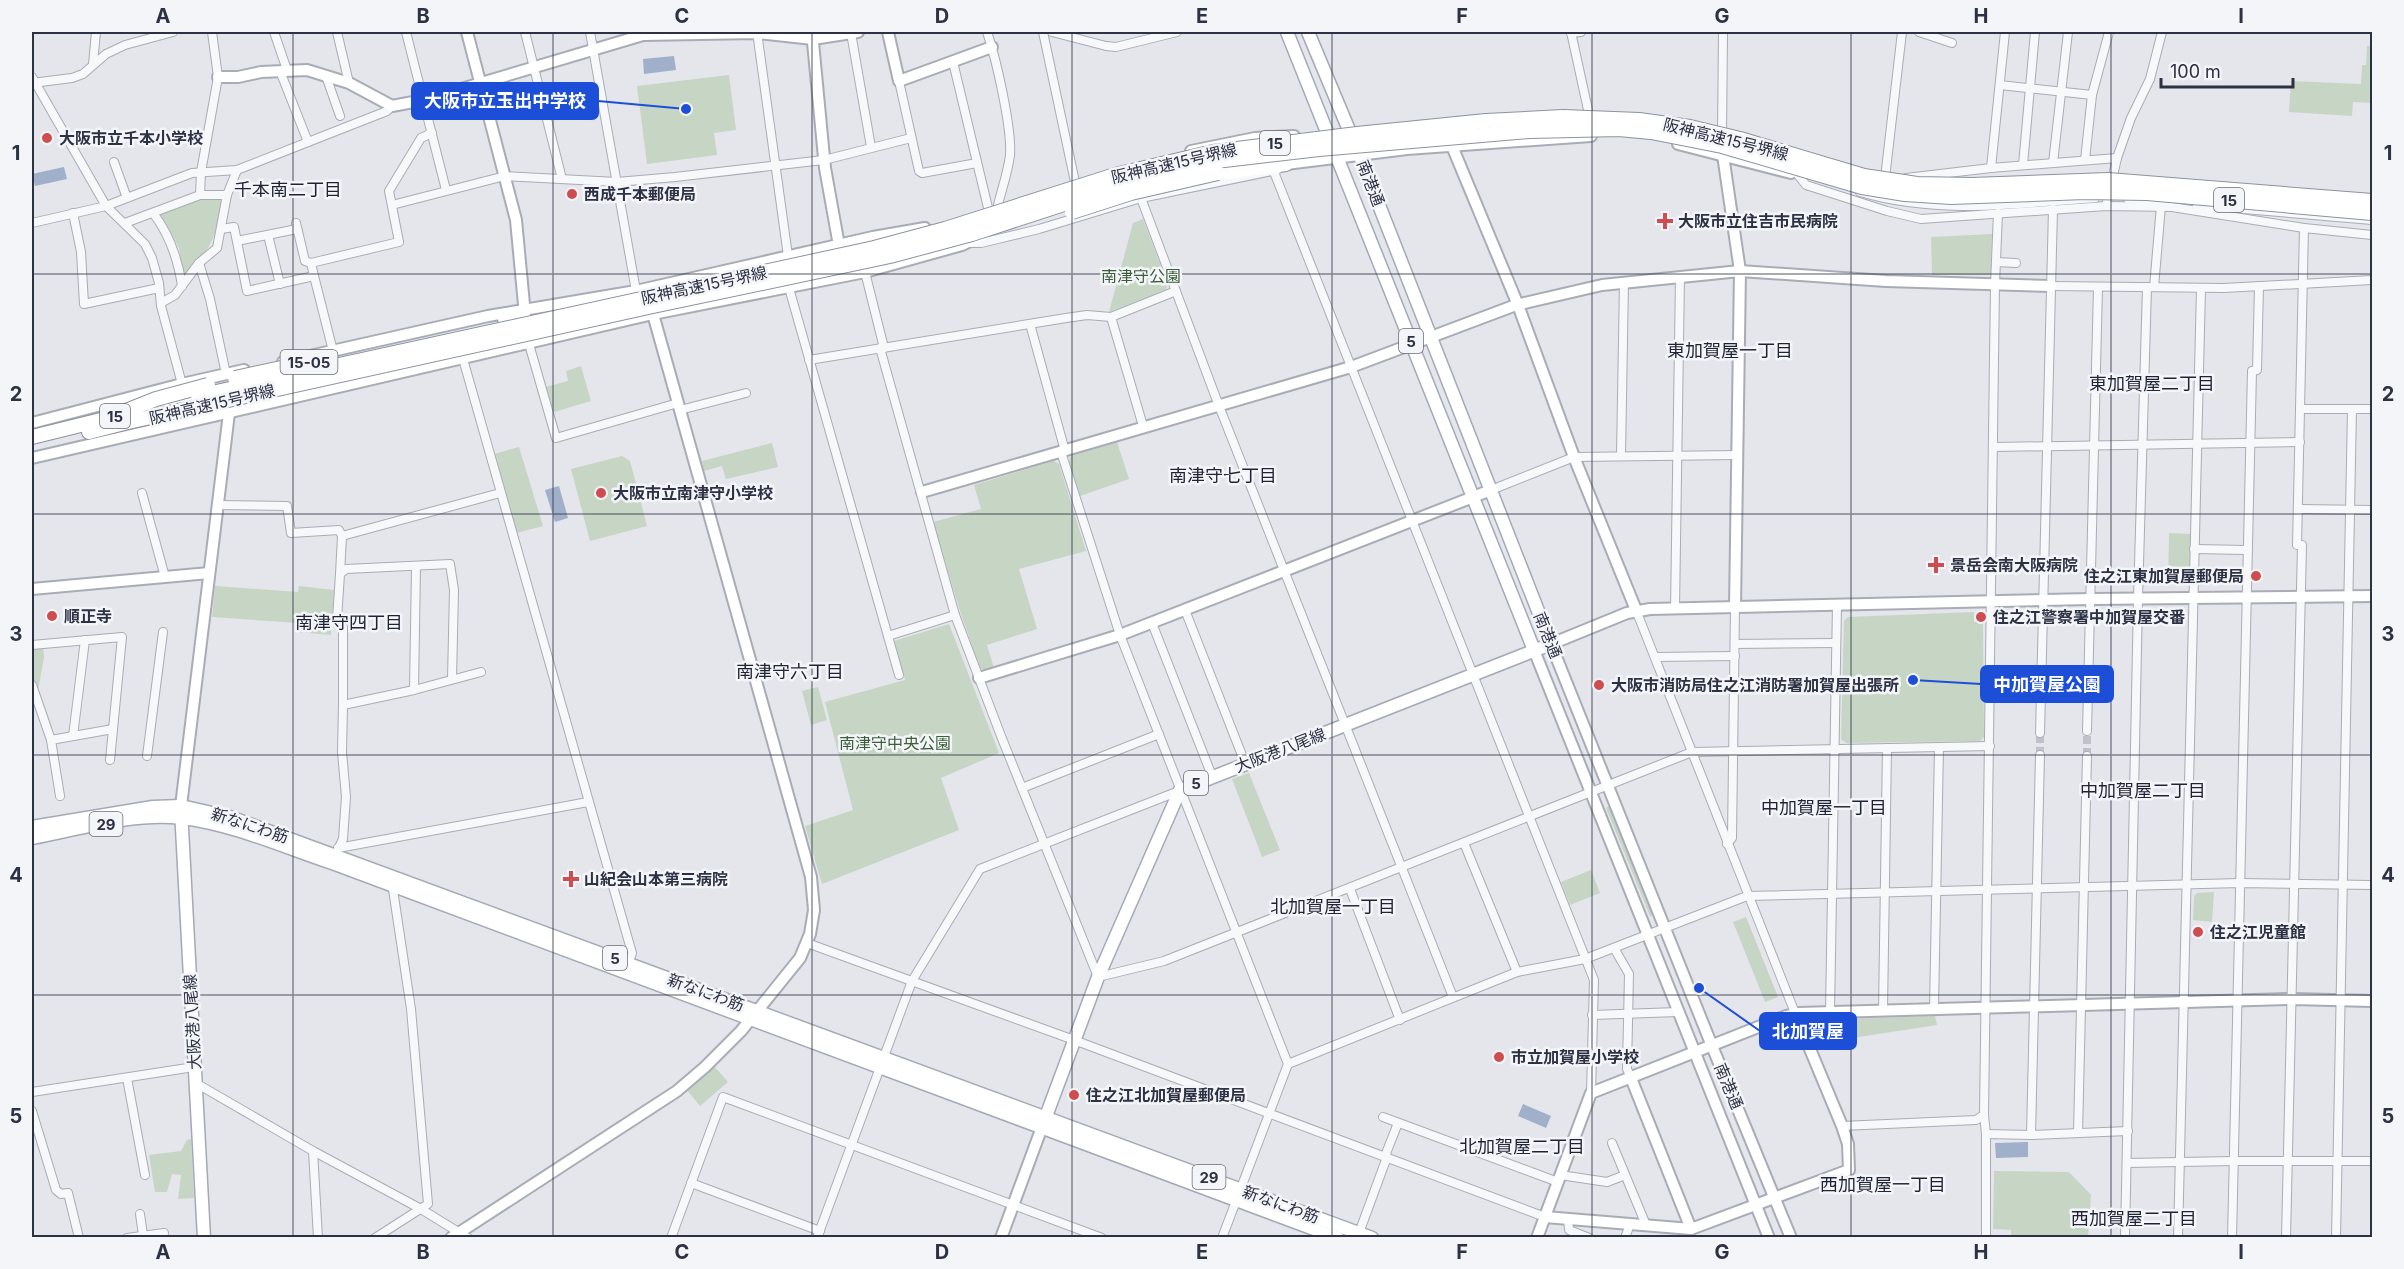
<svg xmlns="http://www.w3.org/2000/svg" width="2404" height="1269" font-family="Inter,'Noto Sans JP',sans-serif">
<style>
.green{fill:#c7d5c5}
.water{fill:#a0afca}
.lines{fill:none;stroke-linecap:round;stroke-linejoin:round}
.street-tunnel{stroke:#bfc2ca;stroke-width:8;stroke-dasharray:8 4;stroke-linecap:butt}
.street-casing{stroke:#a9acb6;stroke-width:10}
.secondary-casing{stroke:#a9acb6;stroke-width:14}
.primary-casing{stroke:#a4a9b7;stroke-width:15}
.highway-casing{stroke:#8c92a2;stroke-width:16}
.street{stroke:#f7f8fa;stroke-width:8}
.secondary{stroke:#fff;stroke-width:10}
.primary{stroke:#fff;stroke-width:12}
.highway{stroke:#fff;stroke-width:14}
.highway-bridge-casing{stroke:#8c92a2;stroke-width:16;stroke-linecap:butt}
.highway-bridge{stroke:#fff;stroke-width:14}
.grid{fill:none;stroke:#2c3144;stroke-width:1.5;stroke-opacity:0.55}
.poi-dot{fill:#cd4d50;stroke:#f4f5f9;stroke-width:2}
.labels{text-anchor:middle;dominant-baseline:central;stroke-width:5;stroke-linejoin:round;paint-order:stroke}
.shield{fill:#f4f5f9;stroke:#686c7a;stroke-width:1.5}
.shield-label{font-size:15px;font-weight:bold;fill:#2c3144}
.poi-label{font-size:16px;font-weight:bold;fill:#2c3144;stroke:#f4f5f9;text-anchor:start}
.street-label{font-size:16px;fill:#2c3144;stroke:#f4f5f9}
.park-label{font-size:16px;fill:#3b6039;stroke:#f4f5f9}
.neighbourhood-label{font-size:18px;fill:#1e2335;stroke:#f4f5f9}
.leader{fill:none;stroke:#1d4ed8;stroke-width:2}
.callout-dot{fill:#1d4ed8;stroke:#f4f5f9;stroke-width:2}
.callout{fill:#1d4ed8;stroke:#1d4ed8;stroke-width:2}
.callout-label{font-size:18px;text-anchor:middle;font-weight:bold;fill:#fff}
.neatline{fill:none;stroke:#2c3144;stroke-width:2}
.grid-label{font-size:20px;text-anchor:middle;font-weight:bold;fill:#2c3144}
</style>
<rect width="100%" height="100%" fill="#e4e6ec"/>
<!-- green -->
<g class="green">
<polygon points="2367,46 2372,46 2372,103 2353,102 2352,116 2289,112 2291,81 2361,84 2362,65 2366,65"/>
<polygon points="729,75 736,130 714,133 717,155 647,164 637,86"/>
<path d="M221,197L223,200C215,238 213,245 188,275L183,274L179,248L160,214L197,199Z"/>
<polygon points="1143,219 1168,285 1165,290 1109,312 1133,223"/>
<polygon points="1992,234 1991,275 1932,275 1931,237"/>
<polygon points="581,366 591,401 554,412 546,387 568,381 566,371"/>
<polygon points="1117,442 1129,479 1080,496 1069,462 1071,456"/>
<polygon points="772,443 778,467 726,479 722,466 704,471 702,461"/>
<polygon points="519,447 543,526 517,533 494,454"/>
<polygon points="622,456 630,461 647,526 590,541 571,469"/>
<polygon points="1054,461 1059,464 1086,551 1019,569 1037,629 987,645 994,668 985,670 980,668 961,614 933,522 981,509 974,485"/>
<polygon points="2169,533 2191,534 2190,585 2168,584"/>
<polygon points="215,586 298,592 299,586 334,590 331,635 296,632 297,623 212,617"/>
<polygon points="1974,612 1974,622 1983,622 1984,737 1980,741 1846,743 1841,739 1844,621 1848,617"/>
<polygon points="949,624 999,753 941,778 959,830 822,884 805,826 853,810 825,702 905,680 894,641"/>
<polygon points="43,646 44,657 38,691 35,691 32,681 32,647"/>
<polygon points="818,687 827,720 811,725 802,691"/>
<polygon points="1249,773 1280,850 1262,857 1232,779"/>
<polygon points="1609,806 1653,915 1650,916 1606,808"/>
<polygon points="1591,870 1600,893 1570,905 1561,882"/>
<polygon points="2214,892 2212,922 2193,920 2194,896 2197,893"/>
<polygon points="1746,917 1778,997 1765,1002 1733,922"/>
<polygon points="1935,1016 1937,1025 1852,1038 1848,1035 1845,1019"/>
<polygon points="714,1066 728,1082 700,1106 687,1090"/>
<polygon points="191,1139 194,1198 178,1199 181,1175 172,1174 167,1192 155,1192 149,1155 181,1151 187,1140"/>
<polygon points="1994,1171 2068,1172 2071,1174 2091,1195 2088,1237 2011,1237 2011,1230 1993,1229"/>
</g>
<!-- water -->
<g class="water">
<polygon points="674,56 676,70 644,74 643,59"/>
<polygon points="64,167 67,179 35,186 32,174"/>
<polygon points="559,486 568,518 555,522 545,490"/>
<polygon points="1523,1104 1551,1116 1546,1128 1518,1116"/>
<polygon points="2028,1142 2028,1157 1996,1158 1995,1143"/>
</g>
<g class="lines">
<!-- street-tunnel -->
<g class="street-tunnel">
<polyline points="2040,755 2040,733"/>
<polyline points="2087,756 2087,731"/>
</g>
<!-- street casing -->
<g class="street-casing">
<g id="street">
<polyline points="274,32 287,70"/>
<polyline points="337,32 349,83"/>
<polyline points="406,32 446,190"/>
<polyline points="525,32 562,179"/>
<polyline points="590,32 636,291"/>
<polyline points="757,32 788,256"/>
<path d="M987,32C996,58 1012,128 1010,155C1008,173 1001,191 997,209"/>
<polyline points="1043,32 1075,182"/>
<polyline points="1052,32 1106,46 1116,47 1177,32"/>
<polyline points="1571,32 1590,119"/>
<polyline points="1919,32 1952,43"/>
<polyline points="851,33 871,147"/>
<polyline points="1571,33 1581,32"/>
<polyline points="953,62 989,212"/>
<polyline points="93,64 96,32"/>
<polyline points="280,71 308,142"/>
<polyline points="326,76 340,116"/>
<polyline points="32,77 106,206 145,244 152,258 159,283 161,306 182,384"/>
<polyline points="899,81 919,171 922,173 977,163"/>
<polyline points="32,83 72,78 83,74 106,54 125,45 173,32"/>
<polyline points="2000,85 2092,95"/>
<polyline points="1722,135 1723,32"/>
<polyline points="2085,160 2092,95 2109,32"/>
<polyline points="114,162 127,198"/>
<polyline points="2053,163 2068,32"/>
<polyline points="2023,165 2035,32"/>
<polyline points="1991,168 2005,32"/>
<polyline points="1274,172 1594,980 1591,1093"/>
<polyline points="1798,175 1806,185 1887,211 1921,219 2106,206 2172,207 2304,228 2372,235"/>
<polyline points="1885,178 1902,32"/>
<polyline points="1906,178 1991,168 2117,158"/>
<path d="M1860,192C1938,215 2016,204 2095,198"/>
<polyline points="200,195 201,172 218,77 212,32"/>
<polyline points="1141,198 1219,406 1453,997"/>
<polyline points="2128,199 2164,202"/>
<polyline points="392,205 505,176 617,182 675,177 824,160 911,138"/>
<polyline points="2197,205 2372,220"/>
<polyline points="2106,206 2117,158 2131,118 2150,79 2162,32"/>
<polyline points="73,213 81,252 84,304 159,288"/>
<path d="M153,213C170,235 178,259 182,286"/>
<polyline points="32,223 106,206 192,173 237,170 387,111 392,106"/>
<polyline points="125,223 200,195 227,195 237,170"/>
<polyline points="296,223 305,261 311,263"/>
<polyline points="221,229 234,227 247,291 314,276 311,263 399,242 389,191 421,138 432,133"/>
<polyline points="268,235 280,284"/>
<polyline points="237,241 297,229"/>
<polyline points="970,243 981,243 1039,229 1141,198 1277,170"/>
<polyline points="1996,262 2016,263"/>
<polyline points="199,263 210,299 226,374"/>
<polyline points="865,272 884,348"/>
<polyline points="314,276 333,351"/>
<polyline points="2051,286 2224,288 2372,280"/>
<polyline points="2154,287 2161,206"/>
<polyline points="789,288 899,675"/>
<polyline points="161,303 175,295 199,263 217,248 227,195"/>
<polyline points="1111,317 1143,426"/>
<polyline points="1030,324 1065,451"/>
<polyline points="529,344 556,438 678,403"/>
<polyline points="880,348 955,615 1001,736 1098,977 1164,961 1692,752 1990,746"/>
<polyline points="463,359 632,953 627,968"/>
<polyline points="809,360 1066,318 1087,315 1111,317 1176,291"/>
<polyline points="2300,409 2372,409"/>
<polyline points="680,410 746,393"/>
<polyline points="1994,447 2300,442"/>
<polyline points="1061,452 1120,635 1288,1064 1222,1238"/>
<polyline points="1621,456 1624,282"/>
<polyline points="1491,490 1574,457 1738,455"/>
<polyline points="142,493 165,577"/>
<polyline points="217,505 287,506 291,533 339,530 342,536"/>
<polyline points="2298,509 2372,510"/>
<polyline points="342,536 500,493"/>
<polyline points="2194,549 2247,550"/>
<polyline points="340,574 342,536"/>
<polyline points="1675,609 1680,277"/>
<polyline points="1185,610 1245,763"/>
<polyline points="1636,610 1795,1013"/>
<polyline points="1152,623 1212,776"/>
<polyline points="888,636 955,615"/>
<polyline points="1735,644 1836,643"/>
<polyline points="32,645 122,637 110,760"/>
<polyline points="1655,657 1735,656"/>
<polyline points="32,685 51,740 60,796"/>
<polyline points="414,690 416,567"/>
<polyline points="343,705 343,627 337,619 340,574 346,569 450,564 454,590 452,679"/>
<polyline points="2087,731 2098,287"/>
<polyline points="2040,733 2053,209"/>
<polyline points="73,736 85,640"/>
<polyline points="51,740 113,729"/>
<polyline points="147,756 163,632"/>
<polyline points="1022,788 1159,734"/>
<polyline points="1464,843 1517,972"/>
<polyline points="1727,844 1732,838 1735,608"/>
<polyline points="338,848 588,802"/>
<polyline points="334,858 343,839 346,797 342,752 343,705 414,690 481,672"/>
<polyline points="1350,889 1400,1020"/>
<polyline points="807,943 1074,1040 1545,1217"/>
<polyline points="1614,948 1629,974 1627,1069 1631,1078"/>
<polyline points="1934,1009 1939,747"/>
<polyline points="1883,1011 1887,748"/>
<polyline points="1830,1012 1837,604"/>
<polyline points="1592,1015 1678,1012"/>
<polyline points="1288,1064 1517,972 1585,959 1747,896 2240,883 2372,885"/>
<polyline points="127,1078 145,1175"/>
<polyline points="194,1082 313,1151 421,1209 468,1238"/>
<polyline points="32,1092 194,1067"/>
<polyline points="32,1111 56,1190 61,1194 68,1193 79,1238"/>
<polyline points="1383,1117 1558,1182"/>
<polyline points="1842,1126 1976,1120 1984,1115"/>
<polyline points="2078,1133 2087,756"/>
<polyline points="1986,1134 2031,1135 2128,1131"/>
<polyline points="2031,1135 2040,755"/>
<polyline points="1612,1143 1646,1225"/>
<polyline points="313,1151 318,1238"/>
<polyline points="1385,1156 1398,1123"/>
<polyline points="2127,1163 2233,1161 2372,1161"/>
<polyline points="1560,1175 1607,1182 1625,1175"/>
<polyline points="691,1183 820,1231"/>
<polyline points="140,1214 143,1235"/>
<polyline points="1568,1219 1569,1230 1589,1238"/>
<polyline points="1359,1233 1387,1157"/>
<polyline points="127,1238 164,1233"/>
<polyline points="375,1238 428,1204 411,1009 392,883"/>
<polyline points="671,1238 723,1097 1102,1238"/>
<polyline points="817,1238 912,981 980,869 1179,791"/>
<polyline points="1625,1238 1630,1224"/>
<polyline points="1986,1238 1986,1134 1984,1115 1995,284 1998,213"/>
<polyline points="2125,1238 2138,599 2147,287"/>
<polyline points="2178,1238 2201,288"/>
<polyline points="2232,1238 2252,371 2257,370 2259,286"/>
<polyline points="2286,1238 2302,545 2297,545 2304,228"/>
<polyline points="2336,1238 2352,409"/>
</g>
</g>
<!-- secondary casing -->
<g class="secondary-casing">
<g id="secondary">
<polyline points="467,32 516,220 525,315"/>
<polyline points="812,32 825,168 840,251"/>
<polyline points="888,32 899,81 992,47"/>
<polyline points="218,77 238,77 261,72 307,70 349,83 392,106 424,100 643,35 758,33 813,39 858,32"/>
<polyline points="1678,144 1791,173"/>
<polyline points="1452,146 1518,305 1574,457 1636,610"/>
<polyline points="1191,151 1255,138 1294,136"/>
<polyline points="1723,155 1740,271 1735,608"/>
<polyline points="1278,163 1286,164 1407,149 1591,136"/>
<polyline points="283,362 488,316 636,291 873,237 925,228"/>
<polyline points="32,423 182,384 244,370"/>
<polyline points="32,458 653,314 865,272 962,245 985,234"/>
<polyline points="922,492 1351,367 1516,305 1602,285 1740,271 1886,281 2051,286"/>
<polyline points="32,589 209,573"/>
<polyline points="1534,650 1769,1238"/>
<polyline points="979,678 1120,635 1491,490"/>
<polyline points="181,806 230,405"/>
<polyline points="1631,1078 1691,1229"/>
<polyline points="1545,1217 1691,1229 1849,1170 1848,1144 1842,1126 1795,1013"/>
<polyline points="451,1238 677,1091 705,1067 741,1031 800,958 810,934 814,910 811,877 653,314"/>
<polyline points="1001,1238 1042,1127"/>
<polyline points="1537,1238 1591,1093 1786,1016 1799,1013 2292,999 2372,1001"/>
<polyline points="1791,1238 1712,1046 1551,644 1627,613 1650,609 2091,599 2372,596"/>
</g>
</g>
<!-- primary casing -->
<g class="primary-casing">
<g id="primary">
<polyline points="1287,32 1534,650"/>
<polyline points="181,810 204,1238"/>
<polyline points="32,827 153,807 181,806 230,817 1372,1238"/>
<path d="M32,838C80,829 133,812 182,818C233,824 284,847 332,863L1338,1238"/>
<polyline points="1042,1127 1098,977 1180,790 1551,644 1359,154 1308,32"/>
</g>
</g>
<!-- highway casing -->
<g class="highway-casing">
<g id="highway">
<polyline points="1218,173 1286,164"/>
<polyline points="505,319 524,311"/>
<polyline points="89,432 128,422"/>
<polyline points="32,437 198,396"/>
</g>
</g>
<!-- street -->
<use href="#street" class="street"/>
<!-- secondary -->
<use href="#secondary" class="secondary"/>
<!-- primary -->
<use href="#primary" class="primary"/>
<!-- highway -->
<use href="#highway" class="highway"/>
<!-- highway-bridge casing -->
<g class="highway-bridge-casing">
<g id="highway-bridge">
<polyline points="1072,212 1131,193 1218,173"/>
<polyline points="235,378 295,365"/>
<polyline points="198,396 874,248 945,229 1115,175 1213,152 1357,134 1486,121 1563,117 1639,120 1690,127 1740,139 1864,176 1917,184 1972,185 2108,180 2372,201"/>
<polyline points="116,415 156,399 208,385"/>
<polyline points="128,422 653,306 890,256 972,234 1116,187 1187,167 1216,161 1319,149 1529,131 1619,129 1651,132 1722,146 1862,187 1905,194 1951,197 2085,192 2147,193 2372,213"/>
</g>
</g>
<!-- highway-bridge -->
<use href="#highway-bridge" class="highway-bridge"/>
</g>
<!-- grid -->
<path class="grid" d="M293,32V1238M553,32V1238M812,32V1238M1072,32V1238M1332,32V1238M1592,32V1238M1851,32V1238M2111,32V1238M32,274H2372M32,514H2372M32,755H2372M32,995H2372"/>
<!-- markers -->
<g class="poi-dot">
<circle cx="47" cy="138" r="6"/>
<circle cx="572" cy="194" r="6"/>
<path d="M1662 212h6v6h6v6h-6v6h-6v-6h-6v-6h6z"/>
<circle cx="601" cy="493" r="6"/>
<path d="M1933 556h6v6h6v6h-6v6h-6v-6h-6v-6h6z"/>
<circle cx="2256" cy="576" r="6"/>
<circle cx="52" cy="616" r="6"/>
<circle cx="1981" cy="617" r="6"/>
<circle cx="1599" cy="685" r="6"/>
<path d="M568 870h6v6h6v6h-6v6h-6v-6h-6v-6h6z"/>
<circle cx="2198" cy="932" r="6"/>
<circle cx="1499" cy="1057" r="6"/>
<circle cx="1074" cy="1095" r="6"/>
</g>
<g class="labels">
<!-- shield labels -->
<g class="shield">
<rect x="1260" y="131" width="30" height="24" rx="4.5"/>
<rect x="2214" y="188" width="30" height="24" rx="4.5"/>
<rect x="1399" y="329" width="24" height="24" rx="4.5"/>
<rect x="280.5" y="350" width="57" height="24" rx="4.5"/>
<rect x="100" y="404" width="30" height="24" rx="4.5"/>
<rect x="1184" y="771" width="24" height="24" rx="4.5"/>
<rect x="89.5" y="812" width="33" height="24" rx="4.5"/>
<rect x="603" y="946" width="24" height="24" rx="4.5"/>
<rect x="1192.5" y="1165" width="33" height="24" rx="4.5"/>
</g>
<g class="shield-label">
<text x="1275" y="143">15</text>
<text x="2229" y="200">15</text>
<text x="1411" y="341">5</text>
<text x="309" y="362">15-05</text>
<text x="115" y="416">15</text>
<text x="1196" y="783">5</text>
<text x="106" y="824">29</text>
<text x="615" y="958">5</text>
<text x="1209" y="1177">29</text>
</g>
<!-- poi labels -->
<g class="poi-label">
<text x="59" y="138">大阪市立千本小学校</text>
<text x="584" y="194">西成千本郵便局</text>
<text x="1678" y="221">大阪市立住吉市民病院</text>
<text x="613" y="493">大阪市立南津守小学校</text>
<text x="1950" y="565">景岳会南大阪病院</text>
<text x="2244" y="576" text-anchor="end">住之江東加賀屋郵便局</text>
<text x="64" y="616">順正寺</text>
<text x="1993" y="617">住之江警察署中加賀屋交番</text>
<text x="1611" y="685">大阪市消防局住之江消防署加賀屋出張所</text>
<text x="584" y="879">山紀会山本第三病院</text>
<text x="2210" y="932">住之江児童館</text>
<text x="1511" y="1057">市立加賀屋小学校</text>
<text x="1086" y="1095">住之江北加賀屋郵便局</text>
</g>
<!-- street labels -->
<g class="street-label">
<text transform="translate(1726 139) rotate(14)">阪神高速15号堺線</text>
<text transform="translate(1174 163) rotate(-13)">阪神高速15号堺線</text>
<text transform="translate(1371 183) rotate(69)">南港通</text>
<text transform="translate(704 285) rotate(-12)">阪神高速15号堺線</text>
<text transform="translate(212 404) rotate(-13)">阪神高速15号堺線</text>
<text transform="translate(1548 635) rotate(68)">南港通</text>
<text transform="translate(1280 750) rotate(-21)">大阪港八尾線</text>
<text transform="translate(250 825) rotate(18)">新なにわ筋</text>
<text transform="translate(706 992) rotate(20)">新なにわ筋</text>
<text transform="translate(192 1022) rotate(-93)">大阪港八尾線</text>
<text transform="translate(1729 1086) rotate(67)">南港通</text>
<text transform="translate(1281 1204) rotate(20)">新なにわ筋</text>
</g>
<!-- park labels -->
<g class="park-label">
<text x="1141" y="276">南津守公園</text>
<text x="895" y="743">南津守中央公園</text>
</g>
<!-- neighbourhood labels -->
<g class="neighbourhood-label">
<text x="288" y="189">千本南二丁目</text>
<text x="1730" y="350">東加賀屋一丁目</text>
<text x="2152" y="383">東加賀屋二丁目</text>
<text x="1223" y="475">南津守七丁目</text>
<text x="349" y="622">南津守四丁目</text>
<text x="790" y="671">南津守六丁目</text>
<text x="2143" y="790">中加賀屋二丁目</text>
<text x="1824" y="807">中加賀屋一丁目</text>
<text x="1333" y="906">北加賀屋一丁目</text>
<text x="1522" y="1146">北加賀屋二丁目</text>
<text x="1883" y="1184">西加賀屋一丁目</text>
<text x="2134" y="1218">西加賀屋二丁目</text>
</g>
</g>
<!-- callouts -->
<path class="leader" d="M686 109L598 101M1913 680L1981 684M1699 988L1760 1031"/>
<g class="callout-dot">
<circle cx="686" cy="109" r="6"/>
<circle cx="1913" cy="680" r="6"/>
<circle cx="1699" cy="988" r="6"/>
</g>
<g class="callout">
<rect x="412" y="83" width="186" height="36" rx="6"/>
<rect x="1981" y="666" width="132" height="36" rx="6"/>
<rect x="1760" y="1013" width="96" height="36" rx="6"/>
</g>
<g class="callout-label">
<text x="505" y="107">大阪市立玉出中学校</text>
<text x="2047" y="691">中加賀屋公園</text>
<text x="1808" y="1038">北加賀屋</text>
</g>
<!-- border -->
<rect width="2404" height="1269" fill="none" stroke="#f4f5f9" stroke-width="66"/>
<!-- scale -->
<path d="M2161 78v9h132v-9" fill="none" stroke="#2c3144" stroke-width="3"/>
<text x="2170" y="78" font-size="18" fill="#2c3144" stroke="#f4f5f9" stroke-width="4.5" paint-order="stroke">100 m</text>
<rect x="33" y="33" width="2338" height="1203" class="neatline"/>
<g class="grid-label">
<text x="163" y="23">A</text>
<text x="423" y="23">B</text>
<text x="682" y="23">C</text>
<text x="942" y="23">D</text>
<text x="1202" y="23">E</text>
<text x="1462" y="23">F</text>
<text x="1722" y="23">G</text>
<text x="1981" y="23">H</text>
<text x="2241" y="23">I</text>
<text x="16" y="160">1</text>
<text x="2388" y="160">1</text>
<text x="16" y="401">2</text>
<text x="2388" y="401">2</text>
<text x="16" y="641">3</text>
<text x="2388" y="641">3</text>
<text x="16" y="882">4</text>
<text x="2388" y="882">4</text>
<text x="16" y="1123">5</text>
<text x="2388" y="1123">5</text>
<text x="163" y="1259">A</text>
<text x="423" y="1259">B</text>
<text x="682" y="1259">C</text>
<text x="942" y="1259">D</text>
<text x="1202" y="1259">E</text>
<text x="1462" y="1259">F</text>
<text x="1722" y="1259">G</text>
<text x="1981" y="1259">H</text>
<text x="2241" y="1259">I</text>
</g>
</svg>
